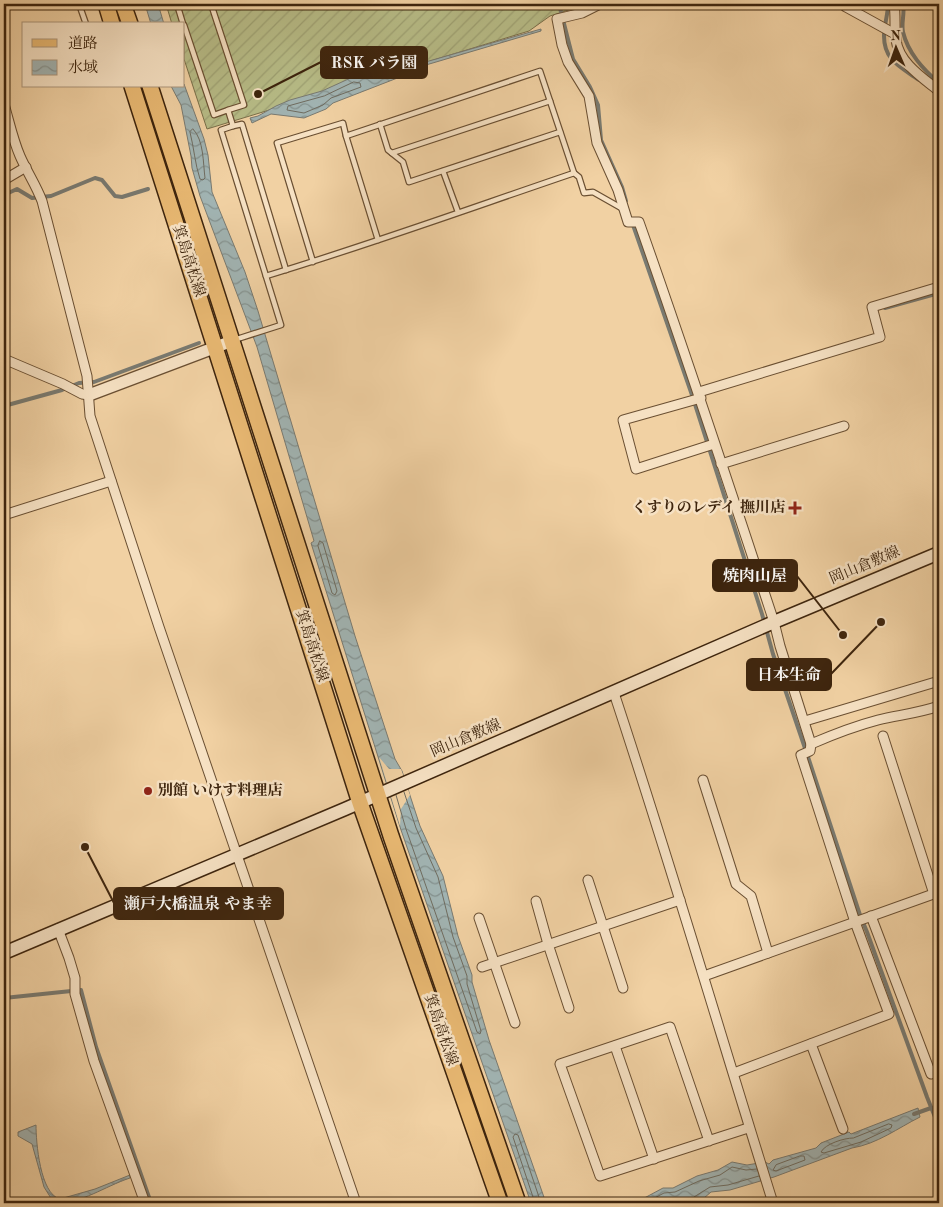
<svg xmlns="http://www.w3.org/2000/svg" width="943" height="1207" font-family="'Old Standard TT','Noto Serif JP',serif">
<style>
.garden{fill:url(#garden-furrows);stroke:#7a704a}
.water{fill:url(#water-waves);stroke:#797a71}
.pier{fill:#f1d1a3}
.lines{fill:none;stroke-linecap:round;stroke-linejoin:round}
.shore{stroke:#6f6c60;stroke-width:1}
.stream{stroke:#797a71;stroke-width:4}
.service-casing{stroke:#6a4f32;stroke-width:7}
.minor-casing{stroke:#6a4f32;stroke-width:11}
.tertiary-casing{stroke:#6a4f32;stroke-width:14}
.secondary-casing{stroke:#3d240d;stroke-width:15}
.primary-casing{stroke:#3d240d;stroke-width:18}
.service{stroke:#f6e1c3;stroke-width:4.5}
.minor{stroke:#f6e1c3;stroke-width:9}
.tertiary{stroke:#f6e1c3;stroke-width:11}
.secondary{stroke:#f6e1c3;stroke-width:12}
.primary{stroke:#e8b872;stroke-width:15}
.poi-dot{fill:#8f2418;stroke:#f6e1c3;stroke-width:2}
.labels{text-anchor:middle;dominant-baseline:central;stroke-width:5;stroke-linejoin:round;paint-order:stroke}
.street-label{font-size:15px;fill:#3d240d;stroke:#f6e1c3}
.poi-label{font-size:15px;font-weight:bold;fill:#3d240d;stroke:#f6e1c3;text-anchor:end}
.leader{fill:none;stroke:#3d240d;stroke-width:2}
.callout-dot{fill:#3d240d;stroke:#f6e1c3;stroke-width:2}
.callout{fill:#3d240d;stroke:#3d240d;stroke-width:2}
.callout-label{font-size:16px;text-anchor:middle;font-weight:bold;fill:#fff}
</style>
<defs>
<pattern id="garden-furrows" width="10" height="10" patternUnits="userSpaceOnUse" patternTransform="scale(1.25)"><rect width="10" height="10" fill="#b7bc87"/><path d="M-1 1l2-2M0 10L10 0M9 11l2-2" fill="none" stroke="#9ea173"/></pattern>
<pattern id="water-waves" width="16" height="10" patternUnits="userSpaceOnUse" patternTransform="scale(1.25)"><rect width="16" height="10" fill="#a1b4b3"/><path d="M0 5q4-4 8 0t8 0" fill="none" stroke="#849290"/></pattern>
</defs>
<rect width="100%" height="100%" fill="#f1d1a3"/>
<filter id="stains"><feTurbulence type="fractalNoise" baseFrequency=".004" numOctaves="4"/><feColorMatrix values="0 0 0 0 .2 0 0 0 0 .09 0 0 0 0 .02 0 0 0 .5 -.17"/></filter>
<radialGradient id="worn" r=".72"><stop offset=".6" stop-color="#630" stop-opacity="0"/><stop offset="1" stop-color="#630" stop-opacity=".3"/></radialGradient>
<!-- garden -->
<polygon class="garden" points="166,4 587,4 550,16 529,31 207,129 184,59 184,24 172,24"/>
<!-- water -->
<g class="water">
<polygon points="145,4 158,4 164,24 151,24"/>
<polygon points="541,29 541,31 409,70 400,77 333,103 326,109 304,118 271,114 252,123 250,118 258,116 276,106 290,100 322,91 355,76 360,78 384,69 408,67"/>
<polygon points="184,84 204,139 208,155 212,192 245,272 258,311 355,636 395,759 402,771 420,826 443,876 458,936 472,975 472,982 489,1040 546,1203 531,1203 401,830 311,543 314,541 257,347 200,196 192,168 191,156 181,105 171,86 184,86"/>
<path d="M918,1108L920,1117C898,1128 877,1144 852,1148L774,1177L730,1190L711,1192L704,1198L692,1203H635L663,1188H673L697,1176L718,1170L732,1162L747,1165L765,1162L769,1164L773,1160L816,1148L821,1143L849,1132L851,1134Z"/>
<path d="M36,1125C36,1142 40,1194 60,1199L95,1189L130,1175V1178C103,1187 84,1203 54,1203L44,1187L32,1144L18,1136V1132Z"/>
</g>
<!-- pier -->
<polygon class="pier" points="379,757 389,769 401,769 410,795 401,809 400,826"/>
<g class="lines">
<!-- shore -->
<g class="shore">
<polygon points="354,82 360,83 361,87 331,98 323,105 304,113 287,110 288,106 324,96"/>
<path d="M193,129C204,140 203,163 205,178L203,180L200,179C195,164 194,148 190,132Z"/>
<polygon points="320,541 323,543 337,591 335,595 332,593 318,546"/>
<polyline points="396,795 406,829 477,1032 480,1034 481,1031 467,984 467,976 453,937 438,877 416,828 404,792"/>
<path d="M889,1124L892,1125L891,1128L861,1142L824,1153L821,1152C825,1144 844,1138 853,1138Z"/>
<polygon points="800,1156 804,1156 805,1160 776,1171 773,1170 776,1165"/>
<polyline points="535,1203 513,1137 515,1134 518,1135 541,1203"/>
<polyline points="645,1203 664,1193 675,1192 699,1181 720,1175 732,1167 746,1170 757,1169"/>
<polyline points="692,1203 694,1197 710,1187 728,1185 759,1176"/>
</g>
<!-- stream -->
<g class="stream">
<polyline points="559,4 573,59 590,87 598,105 601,140 622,187 626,201"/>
<path d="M888,4C888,15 884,25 884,36C884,61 901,67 919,80"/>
<path d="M903,4C905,13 901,23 903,32C908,53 923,69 939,83"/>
<polyline points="4,195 17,189 32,198 51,196 95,178 102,180 115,196 122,197 148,189"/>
<polyline points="632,222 692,395 762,614 773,654 809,760 860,915 867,932 927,1097 939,1127"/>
<polyline points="885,308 939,293"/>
<polyline points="4,406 62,390 79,383 94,382 199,343"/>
<polyline points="4,566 6,571 4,572"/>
<polyline points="4,998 81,990 96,1047 151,1203"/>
<polyline points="914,1114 931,1108"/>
</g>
<!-- service casing -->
<g class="service-casing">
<g id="service">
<polyline points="79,4 86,24"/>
<polyline points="177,4 183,24"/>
<polyline points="211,4 244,105 228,110"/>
<polyline points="184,25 214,115 228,110 233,126 221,130 281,325 234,340"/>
<polyline points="380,124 388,150 403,162 409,182 560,132"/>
<polyline points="233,126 242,124 286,270"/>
<polyline points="346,136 378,240"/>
<polyline points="392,153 550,101"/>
<polyline points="443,171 458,212"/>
<polyline points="574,173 579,177 584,193 593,192 623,209"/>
<path d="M266,276C369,245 471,208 574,173L540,71L346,136L343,123L277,143L313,262"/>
</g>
</g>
<!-- minor casing -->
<g class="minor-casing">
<g id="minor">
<path d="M600,4L582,13L557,19L562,45L568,62L589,96L597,143L618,190L628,222H639C686,355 730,488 774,622L780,646L811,744C832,735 855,726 878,720C899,715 919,713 939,706"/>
<polyline points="842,4 846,7 895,34"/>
<path d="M894,4C896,16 894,28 896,40C899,63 923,78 939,91"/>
<path d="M4,104C9,121 13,140 20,156C27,172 36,185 42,201L87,376L90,416L159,627L356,1203"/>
<polyline points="4,180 26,167"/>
<polyline points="4,359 63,384 82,394 89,395"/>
<polyline points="699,392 880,337 872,307 939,287"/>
<polyline points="701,398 623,420 636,469 714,444"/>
<polyline points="721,464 844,426"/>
<polyline points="4,515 111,481"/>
<path d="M614,693C670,862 720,1033 773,1203"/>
<polyline points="805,721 939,681"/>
<polyline points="883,736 934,894"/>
<polyline points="703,780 736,884 751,896 768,953"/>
<polyline points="588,880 623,988"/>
<polyline points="536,901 548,944 569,1008"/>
<polyline points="871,916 931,1074"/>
<polyline points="479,918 515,1023"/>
<polyline points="58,929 69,958 75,978 75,994 94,1061 145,1203"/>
<polyline points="482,967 680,900"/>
<polyline points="704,976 939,892"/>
<polyline points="811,1044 843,1129"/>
<polyline points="615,1046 654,1159"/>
<polyline points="734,1073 889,1014 855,922 801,755 810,751 811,744"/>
<polyline points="709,1141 670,1027 560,1064 600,1176 748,1128"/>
</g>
</g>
<!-- tertiary casing -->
<g class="tertiary-casing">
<polyline id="tertiary" points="89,395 232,341"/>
</g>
<!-- secondary casing -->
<g class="secondary-casing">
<polyline id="secondary" points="4,953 345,809 774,622 939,553"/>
</g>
<!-- primary casing -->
<g class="primary-casing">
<g id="primary">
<polyline points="106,4 112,24"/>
<polyline points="123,4 130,24"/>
<polyline points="132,86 360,803 500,1203"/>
<polyline points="150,86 391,836 518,1203"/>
</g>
</g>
<!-- service -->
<use href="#service" class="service"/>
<!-- minor -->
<use href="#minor" class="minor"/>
<!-- tertiary -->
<use href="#tertiary" class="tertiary"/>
<!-- secondary -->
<use href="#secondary" class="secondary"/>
<!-- primary -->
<use href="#primary" class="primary"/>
</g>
<!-- markers -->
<g class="poi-dot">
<path d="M792.5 500.5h5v5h5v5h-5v5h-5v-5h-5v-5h5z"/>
<circle cx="148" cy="791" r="5"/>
</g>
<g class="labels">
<!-- street labels -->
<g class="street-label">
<text transform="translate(188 261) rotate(72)">箕島高松線</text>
<text transform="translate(865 566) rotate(-23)">岡山倉敷線</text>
<text transform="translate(311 646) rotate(72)">箕島高松線</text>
<text transform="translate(466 739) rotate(-23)">岡山倉敷線</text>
<text transform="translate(440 1030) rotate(71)">箕島高松線</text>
</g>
<!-- poi labels -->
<g class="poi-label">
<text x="785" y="508">くすりのレデイ 撫川店</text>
<text x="158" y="791" text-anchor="start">別館 いけす料理店</text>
</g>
</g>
<!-- callouts -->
<path class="leader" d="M258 94L321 62M843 635L797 576M881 622L831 674M85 847L114 903"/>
<g class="callout-dot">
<circle cx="258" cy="94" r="5"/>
<circle cx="843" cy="635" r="5"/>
<circle cx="881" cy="622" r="5"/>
<circle cx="85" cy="847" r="5"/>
</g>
<g class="callout">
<rect x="321" y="47" width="106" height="31" rx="5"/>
<rect x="713" y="560" width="84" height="31" rx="5"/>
<rect x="747" y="659" width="84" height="31" rx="5"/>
<rect x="114" y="888" width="169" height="31" rx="5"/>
</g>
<g class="callout-label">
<text x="374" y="68">RSK バラ園</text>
<text x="755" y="581">焼肉山屋</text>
<text x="789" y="680">日本生命</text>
<text x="198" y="909">瀬戸大橋温泉 やま幸</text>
</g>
<!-- margin -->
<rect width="943" height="1207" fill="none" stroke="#f1d1a3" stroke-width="20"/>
<rect x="5" y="5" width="933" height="1197" fill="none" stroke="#3d240d" stroke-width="2.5"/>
<rect x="10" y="10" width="923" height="1187" fill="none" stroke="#3d240d"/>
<!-- legend -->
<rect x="22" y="22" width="162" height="65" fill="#f6e1c3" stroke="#ac957a"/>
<rect x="32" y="39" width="25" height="8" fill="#e8b872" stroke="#ac957a"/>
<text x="68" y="48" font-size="15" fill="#3d240d">道路</text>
<rect x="32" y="60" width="25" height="15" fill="url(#water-waves)" stroke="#ac957a"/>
<text x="68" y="72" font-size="15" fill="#3d240d">水域</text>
<!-- north arrow -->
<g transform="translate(896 48) rotate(358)" stroke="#f6e1c3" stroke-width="4" paint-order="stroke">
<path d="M0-4L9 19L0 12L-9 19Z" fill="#3d240d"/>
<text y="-8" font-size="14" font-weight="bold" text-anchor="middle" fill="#3d240d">N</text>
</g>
<rect width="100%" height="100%" filter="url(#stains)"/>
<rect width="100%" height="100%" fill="url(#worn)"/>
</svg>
